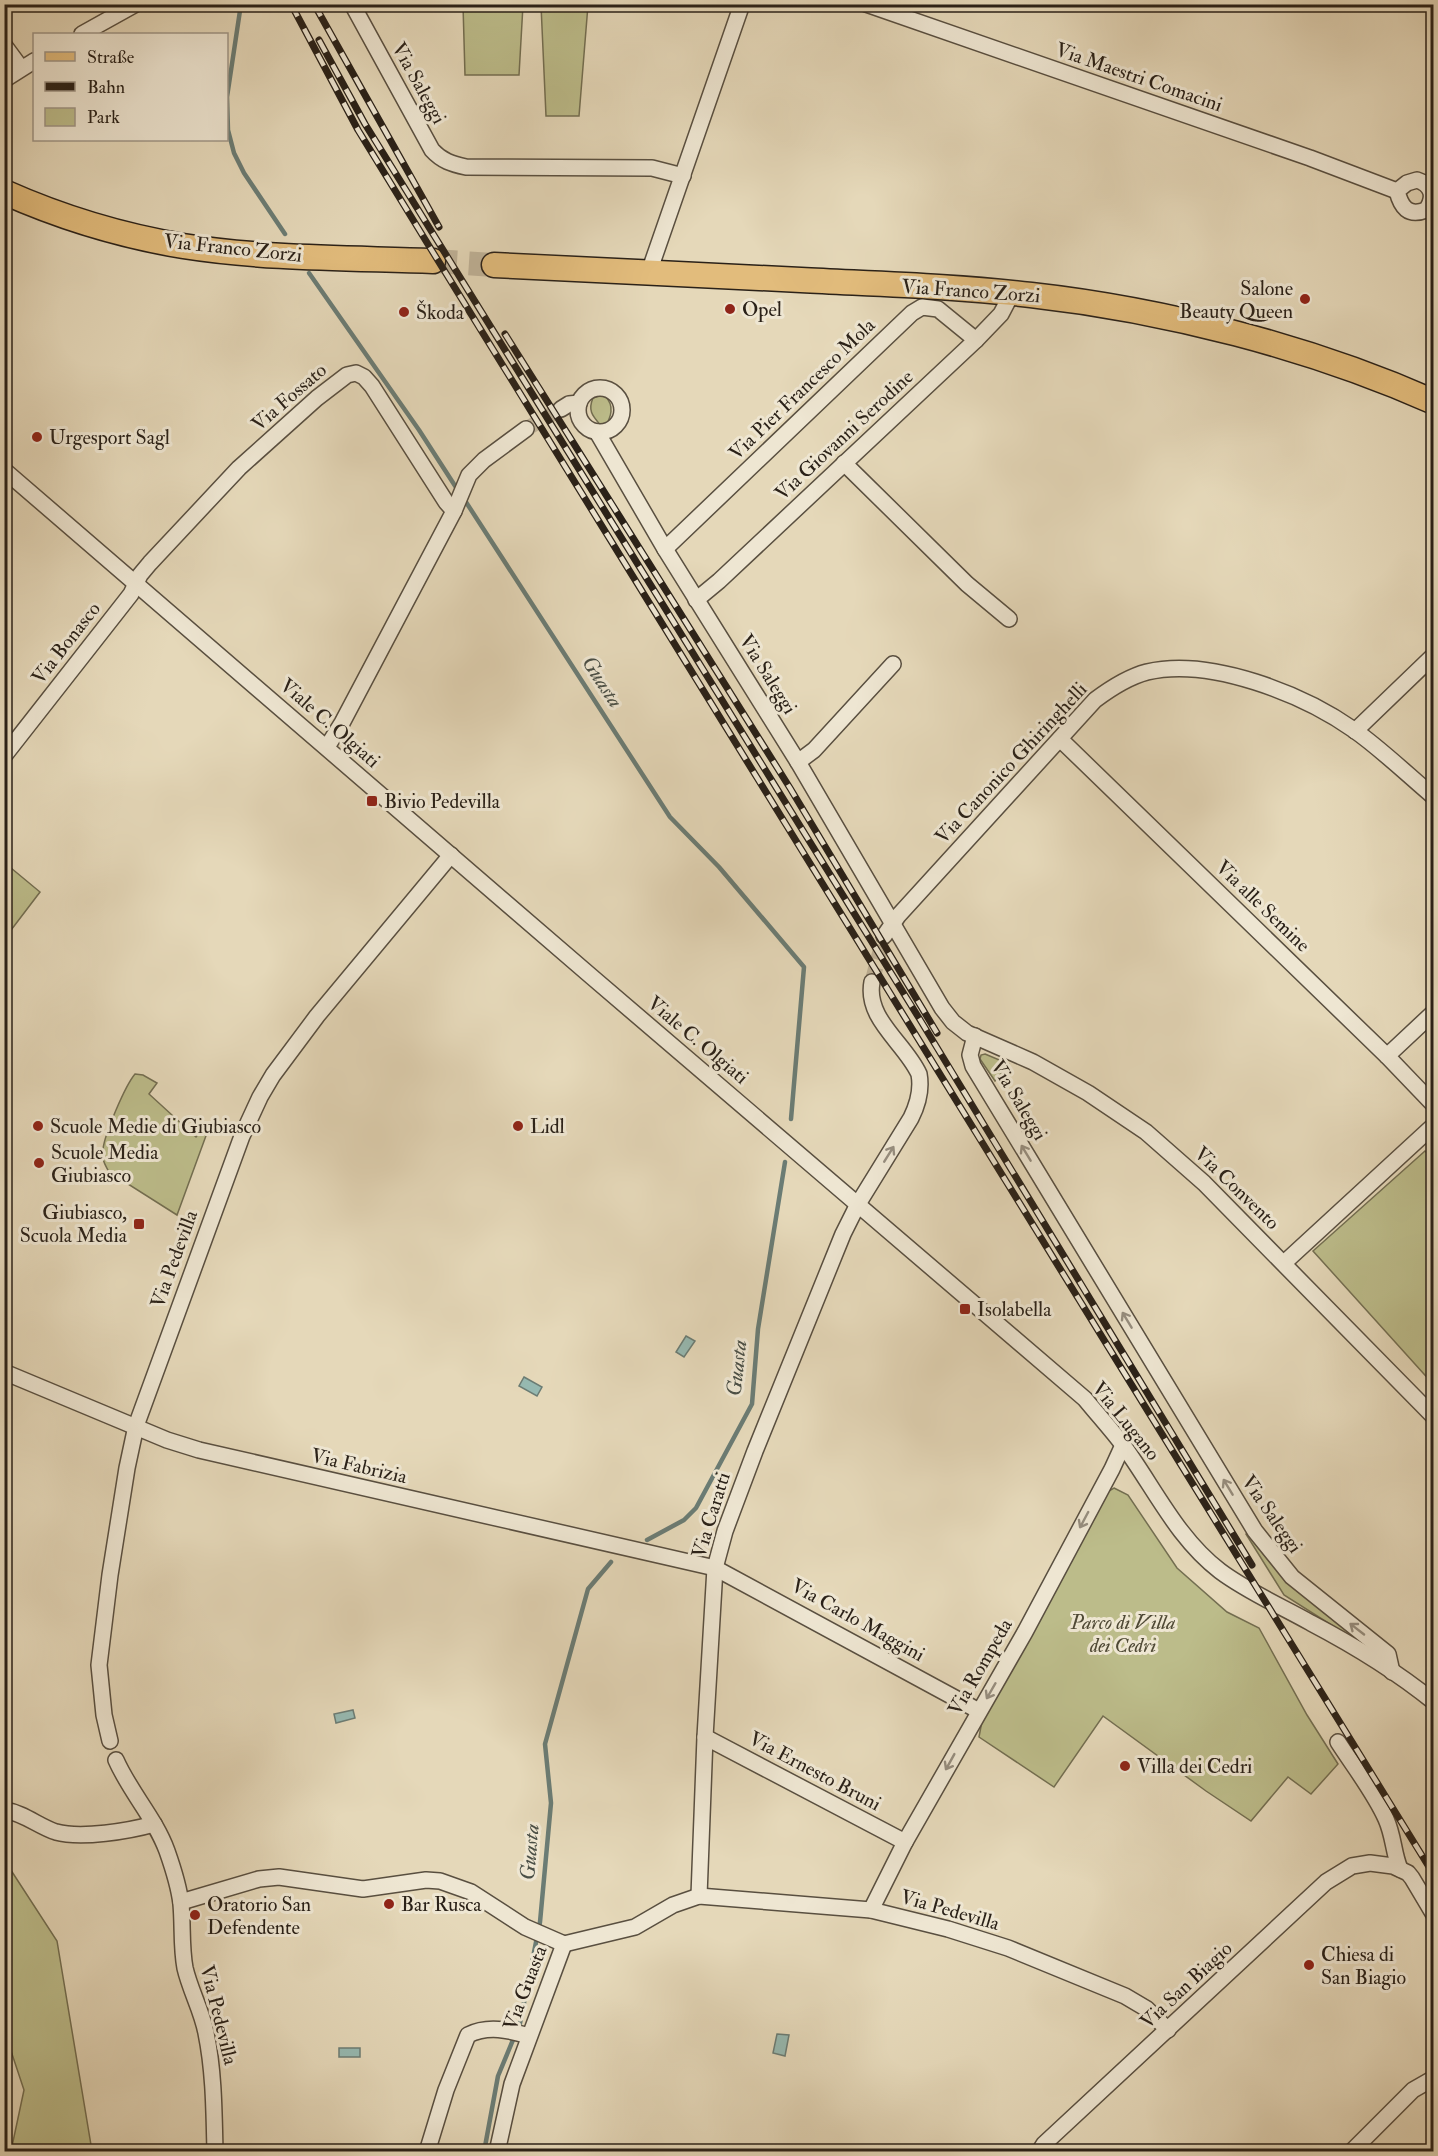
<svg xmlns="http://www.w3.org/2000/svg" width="1438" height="2156" font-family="'IM FELL Double Pica',serif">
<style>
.green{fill:#bcbc8a;stroke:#736e51;stroke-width:1.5}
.water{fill:#96b9b1;stroke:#6b7c74;stroke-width:1.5}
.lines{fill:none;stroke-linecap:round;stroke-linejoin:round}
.stream{stroke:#6b7c74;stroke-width:4.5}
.street-tunnel{stroke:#c0b399;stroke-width:15;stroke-dasharray:15 8;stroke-linecap:butt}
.primary-tunnel{stroke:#c0b399;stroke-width:24;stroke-dasharray:24 12;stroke-linecap:butt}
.street-casing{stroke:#594f40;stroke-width:18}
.primary-casing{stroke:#2a2118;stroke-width:27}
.street{stroke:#eee6d2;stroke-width:15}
.primary{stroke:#e2bc7c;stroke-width:24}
.rail-casing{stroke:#2a2118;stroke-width:7}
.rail{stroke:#eee6d2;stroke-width:4.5;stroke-dasharray:14;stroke-linecap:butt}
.oneway{stroke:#968d7e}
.poi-dot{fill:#8f2418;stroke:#eee6d2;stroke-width:2}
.labels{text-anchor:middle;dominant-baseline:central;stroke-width:6;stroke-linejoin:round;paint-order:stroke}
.street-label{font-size:20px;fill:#2a2118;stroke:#eee6d2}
.poi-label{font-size:20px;fill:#2a2118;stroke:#eee6d2;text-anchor:start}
.park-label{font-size:20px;font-style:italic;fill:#4e4834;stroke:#eee6d2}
.water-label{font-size:21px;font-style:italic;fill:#4a4f46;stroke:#eee6d2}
</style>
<rect width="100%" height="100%" fill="#e5d8b9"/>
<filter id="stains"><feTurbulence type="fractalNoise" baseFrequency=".00333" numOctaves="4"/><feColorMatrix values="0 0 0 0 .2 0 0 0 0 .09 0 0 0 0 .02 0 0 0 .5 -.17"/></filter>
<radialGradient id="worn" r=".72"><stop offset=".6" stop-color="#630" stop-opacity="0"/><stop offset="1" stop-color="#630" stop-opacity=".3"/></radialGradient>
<!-- green -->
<g class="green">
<polygon points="463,5 523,5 519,75 465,75"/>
<polygon points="541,5 588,5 579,116 546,116"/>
<path d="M599,396H605C615,406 611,417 605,427H602C594,417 587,412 593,398Z"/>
<polygon points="5,863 40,892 5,938"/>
<polygon points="985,1054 1009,1064 995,1081 980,1059 981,1055"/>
<path d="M135,1074L143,1075L157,1083L149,1094L196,1137L205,1126L207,1133L177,1215L109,1172C105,1165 101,1158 103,1149C105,1133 125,1086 135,1074Z"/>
<polygon points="1425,1151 1434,1160 1433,1384 1313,1251"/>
<polygon points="1114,1488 1128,1495 1177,1568 1227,1612 1259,1628 1307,1715 1338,1764 1311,1794 1288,1777 1251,1821 1206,1791 1103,1716 1054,1787 979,1737 983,1716 1102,1495"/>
<polygon points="1248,1532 1385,1659 1284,1595 1246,1534"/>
<polygon points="5,1861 57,1941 92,2151 11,2151 24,2090 5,2033"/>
</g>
<!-- water -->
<g class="water">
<polygon points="686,1336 695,1341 684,1357 676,1352"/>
<polygon points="524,1377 542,1387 537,1396 519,1386"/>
<polygon points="353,1710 355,1718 336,1723 334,1714"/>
<polygon points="777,2034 789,2035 785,2056 773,2053"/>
<rect x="339" y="2048" width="21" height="9"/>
</g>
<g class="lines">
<!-- stream -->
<g class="stream">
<polyline points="241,4 227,97 228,130 234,153 244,173 285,234"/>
<polyline points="309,273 419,430 459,492"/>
<polyline points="464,499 670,817 719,867 804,967 791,1119"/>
<polyline points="647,1540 684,1520 696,1508 752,1404 758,1329 785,1162"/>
<polyline points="484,2152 498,2076 520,2023 540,1922 551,1803 545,1744 588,1589 611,1562"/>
</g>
<!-- street-tunnel -->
<g class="street-tunnel">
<polyline points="526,429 561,409"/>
<polyline points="872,982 884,936"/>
</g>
<!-- primary-tunnel -->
<polyline class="primary-tunnel" points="433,261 494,265"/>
<!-- street casing -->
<g class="street-casing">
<g id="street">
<path d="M352,4L432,150C442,161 452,164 466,167L652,168L683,176"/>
<polyline points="866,4 1310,158 1397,191"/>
<polyline points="82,34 136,4"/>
<polyline points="4,45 21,68"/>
<polyline points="4,80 34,61"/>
<path d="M1417,180C1433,185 1435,198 1426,210C1408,217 1401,207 1397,191L1407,183Z"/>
<polyline points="649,272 742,4"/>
<circle cx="600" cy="410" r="22"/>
<polyline points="561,409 569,404 579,403"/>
<polyline points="597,432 665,549 798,762 942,1008 953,1022 967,1033 1033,1062 1088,1093 1146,1132 1204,1183 1434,1417"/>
<polyline points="844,463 967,584 1009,619"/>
<path d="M4,470L592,977L1085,1399C1098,1415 1111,1429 1123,1445C1155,1489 1177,1538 1220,1571C1248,1592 1281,1606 1311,1623C1353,1645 1397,1672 1434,1702"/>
<polyline points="665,549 912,313 922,307 938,309 976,340"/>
<polyline points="696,600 719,581 976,340 1001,314 1012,293"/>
<polyline points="1355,731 1434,655"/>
<polyline points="1060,739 1387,1056 1434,1105"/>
<polyline points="327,747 342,723 454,511 469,475 484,460 526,429"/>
<polyline points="4,756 131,594 140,575 150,563 239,468 317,398 347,375 356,373 364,377 372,386 446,502 454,511"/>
<polyline points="798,762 814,750 893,664"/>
<path d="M884,936L898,916L1095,700C1111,688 1128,677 1147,672C1210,657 1303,694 1354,730C1380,748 1409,776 1434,797"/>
<polyline points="975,1036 970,1055 973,1066 1255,1531 1292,1577 1388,1654 1392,1672"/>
<polyline points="1387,1056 1434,1012"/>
<polyline points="1284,1263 1434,1125"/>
<polyline points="4,1372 167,1440 199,1450 715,1568 979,1711"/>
<polyline points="705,1737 905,1842"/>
<polyline points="110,1741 104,1715 99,1665 110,1575 127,1468 136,1426 242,1136 260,1097 273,1075 317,1016 451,855"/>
<path d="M1338,1742C1354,1767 1374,1792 1386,1819C1394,1837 1393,1852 1400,1869"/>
<path d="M116,1760C130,1792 155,1818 167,1851C173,1868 179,1887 181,1904C183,1926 181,1947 185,1968C190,1990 202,2011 206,2033C214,2072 214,2112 215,2152"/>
<path d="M4,1810C24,1813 38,1826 56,1832C81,1839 129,1831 154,1824"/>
<path d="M699,1896L705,1737L715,1568L725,1531L755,1451L843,1234L858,1204L911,1118C918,1104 922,1090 919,1074C905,1043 865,1019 872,982"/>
<polyline points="181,1902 259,1879 279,1877 363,1889 426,1880 440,1881 471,1892 525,1927 564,1944"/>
<polyline points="871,1910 905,1842 1025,1632 1112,1469 1123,1445"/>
<polyline points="564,1944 635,1927 673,1905 699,1896 871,1910 948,1929 1008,1948 1125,1996 1147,2009 1168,2030"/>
<path d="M427,2152L446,2090L468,2035C488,2025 509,2030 529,2036"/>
<polyline points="497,2152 512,2084 564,1944"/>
<polyline points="1039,2152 1044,2144 1326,1882 1352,1866 1370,1863 1393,1866 1408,1873 1412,1878 1434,1915"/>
<polyline points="1351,2152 1413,2090 1434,2078"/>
</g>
</g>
<!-- primary casing -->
<g class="primary-casing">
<g id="primary">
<path d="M4,192C60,217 123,236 183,246C265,259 351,258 433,261"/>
<path d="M494,265C596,270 699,275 801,280C877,284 955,286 1031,295C1165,310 1310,347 1434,402"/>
</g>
</g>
<!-- street -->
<use href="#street" class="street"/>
<!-- primary -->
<use href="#primary" class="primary"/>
<!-- rail casing -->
<g class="rail-casing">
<g id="rail">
<polyline points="291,4 358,130 426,241 1434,1875"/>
<polyline points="314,4 439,227"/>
<polyline points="319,40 365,124 919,1018 1252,1565"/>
<polyline points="505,334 790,788 937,1033"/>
</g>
</g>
<!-- rail -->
<use href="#rail" class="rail"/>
</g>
<!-- one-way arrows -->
<defs><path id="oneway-shaft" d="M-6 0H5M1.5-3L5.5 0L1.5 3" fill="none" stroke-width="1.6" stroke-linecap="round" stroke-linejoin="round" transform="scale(1.5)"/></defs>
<g class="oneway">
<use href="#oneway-shaft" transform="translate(1026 1153) rotate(-121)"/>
<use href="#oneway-shaft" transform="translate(889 1154) rotate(-58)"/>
<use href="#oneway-shaft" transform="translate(1127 1320) rotate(-121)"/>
<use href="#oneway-shaft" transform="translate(1228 1487) rotate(-121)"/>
<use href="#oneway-shaft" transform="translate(1084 1520) rotate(118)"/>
<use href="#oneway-shaft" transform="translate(1357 1629) rotate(-142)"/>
<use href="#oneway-shaft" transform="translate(991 1691) rotate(120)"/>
<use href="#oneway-shaft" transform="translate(950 1762) rotate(119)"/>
</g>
<!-- markers -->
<g class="poi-dot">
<circle cx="1305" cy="299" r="6"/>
<circle cx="730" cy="309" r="6"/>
<circle cx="404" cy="312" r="6"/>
<circle cx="37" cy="437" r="6"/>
<rect x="366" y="795" width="12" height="12" rx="3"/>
<circle cx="38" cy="1126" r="6"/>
<circle cx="518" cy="1126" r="6"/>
<circle cx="39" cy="1163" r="6"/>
<rect x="133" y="1218" width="12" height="12" rx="3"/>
<rect x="959" y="1303" width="12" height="12" rx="3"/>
<circle cx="1125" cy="1766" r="6"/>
<circle cx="389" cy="1904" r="6"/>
<circle cx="195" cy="1915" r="6"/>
<circle cx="1309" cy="1965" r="6"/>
</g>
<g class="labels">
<!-- street labels -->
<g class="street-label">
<text transform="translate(1139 77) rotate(19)">Via Maestri Comacini</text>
<text transform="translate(419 83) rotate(61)">Via Saleggi</text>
<text transform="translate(233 248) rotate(6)">Via Franco Zorzi</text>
<text transform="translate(971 291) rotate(4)">Via Franco Zorzi</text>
<text transform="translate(802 389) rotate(-44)">Via Pier Francesco Mola</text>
<text transform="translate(289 397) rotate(-41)">Via Fossato</text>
<text transform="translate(844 435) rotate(-43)">Via Giovanni Serodine</text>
<text transform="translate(66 643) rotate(-52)">Via Bonasco</text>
<text transform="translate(768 674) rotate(58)">Via Saleggi</text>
<text transform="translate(330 723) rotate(41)">Viale C. Olgiati</text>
<text transform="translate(1011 763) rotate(-47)">Via Canonico Ghiringhelli</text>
<text transform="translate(1263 906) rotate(44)">Via alle Semine</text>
<text transform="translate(698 1040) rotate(40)">Viale C. Olgiati</text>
<text transform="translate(1019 1100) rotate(59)">Via Saleggi</text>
<text transform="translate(1237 1188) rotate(44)">Via Convento</text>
<text transform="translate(174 1259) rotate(-70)">Via Pedevilla</text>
<text transform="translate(1126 1421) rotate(51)">Via Lugano</text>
<text transform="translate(359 1466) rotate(13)">Via Fabrizia</text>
<text transform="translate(1272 1514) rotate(55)">Via Saleggi</text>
<text transform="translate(711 1515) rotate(-73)">Via Caratti</text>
<text transform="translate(858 1620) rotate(29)">Via Carlo Maggini</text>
<text transform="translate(980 1667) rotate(-60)">Via Rompeda</text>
<text transform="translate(815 1771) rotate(28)">Via Ernesto Bruni</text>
<text transform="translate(950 1910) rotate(16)">Via Pedevilla</text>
<text transform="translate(1186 1985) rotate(-43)">Via San Biagio</text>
<text transform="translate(525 1988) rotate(-69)">Via Guasta</text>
<text transform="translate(219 2015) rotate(76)">Via Pedevilla</text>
</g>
<!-- poi labels -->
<g class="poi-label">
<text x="1293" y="288" text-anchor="end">Salone<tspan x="1293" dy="23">Beauty Queen</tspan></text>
<text x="742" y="309">Opel</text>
<text x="416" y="312">Škoda</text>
<text x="49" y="437">Urgesport Sagl</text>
<text x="384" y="801">Bivio Pedevilla</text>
<text x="50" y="1126">Scuole Medie di Giubiasco</text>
<text x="530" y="1126">Lidl</text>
<text x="51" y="1152">Scuole Media<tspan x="51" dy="23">Giubiasco</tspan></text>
<text x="127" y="1212" text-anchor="end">Giubiasco,<tspan x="127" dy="23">Scuola Media</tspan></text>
<text x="977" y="1309">Isolabella</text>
<text x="1137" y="1766">Villa dei Cedri</text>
<text x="207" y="1904">Oratorio San<tspan x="207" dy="23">Defendente</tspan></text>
<text x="401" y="1904">Bar Rusca</text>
<text x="1321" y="1954">Chiesa di<tspan x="1321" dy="23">San Biagio</tspan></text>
</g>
<!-- park labels -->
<g class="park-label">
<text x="1123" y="1622">Parco di Villa<tspan x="1123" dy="23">dei Cedri</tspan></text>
</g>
<!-- water labels -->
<g class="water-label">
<text transform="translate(602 682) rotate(57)">Guasta</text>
<text transform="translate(737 1368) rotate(-84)">Guasta</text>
<text transform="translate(530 1852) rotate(-85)">Guasta</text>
</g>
</g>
<!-- margin -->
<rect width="1438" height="2156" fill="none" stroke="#e5d8b9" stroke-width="24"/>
<rect x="6" y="6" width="1426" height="2144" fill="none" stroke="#2a2118" stroke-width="3"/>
<rect x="12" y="12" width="1414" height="2132" fill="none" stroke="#2a2118" stroke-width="1.5"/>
<!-- legend -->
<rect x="33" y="33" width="195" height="108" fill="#eee6d2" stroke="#a09788" stroke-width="1.5"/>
<rect x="45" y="52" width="30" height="9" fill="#e2bc7c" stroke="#a09788" stroke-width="1.5"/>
<text x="87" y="63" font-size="18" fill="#2a2118">Straße</text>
<rect x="45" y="82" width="30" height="9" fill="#2a2118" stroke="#a09788" stroke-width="1.5"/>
<text x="87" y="93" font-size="18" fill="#2a2118">Bahn</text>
<rect x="45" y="108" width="30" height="18" fill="#bcbc8a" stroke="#a09788" stroke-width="1.5"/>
<text x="87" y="123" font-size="18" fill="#2a2118">Park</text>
<rect width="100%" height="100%" filter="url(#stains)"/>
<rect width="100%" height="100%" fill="url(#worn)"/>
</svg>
